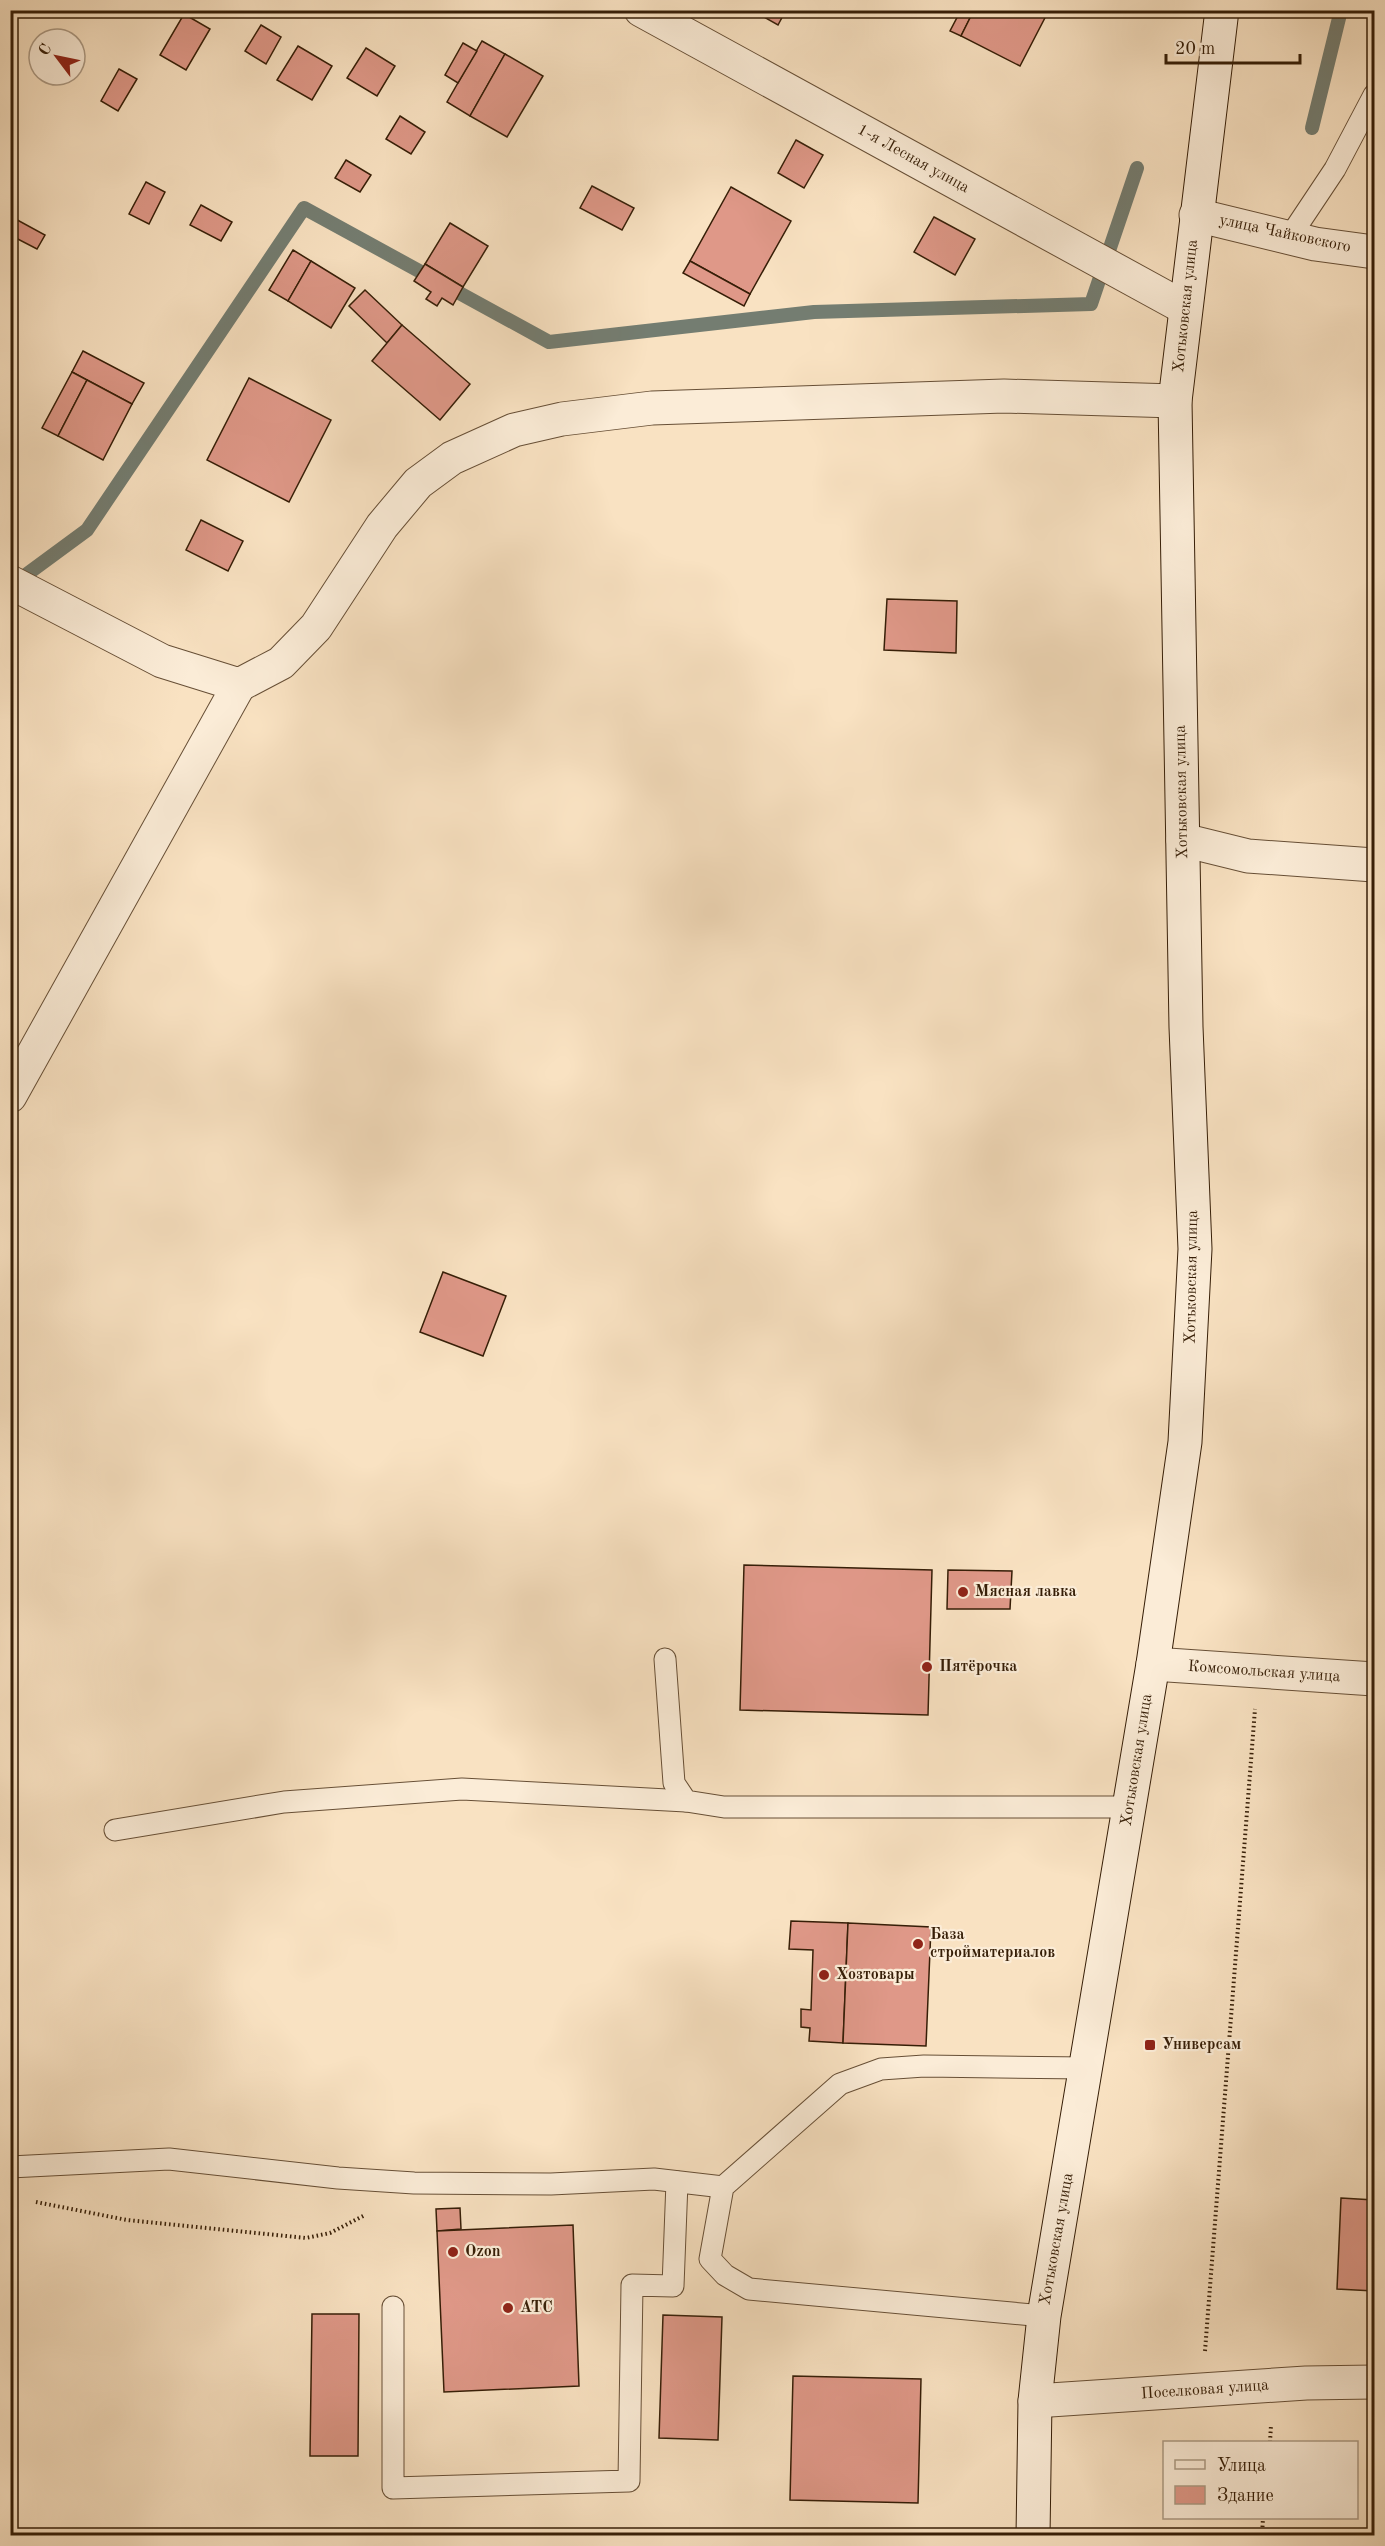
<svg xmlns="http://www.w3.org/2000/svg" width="1385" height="2546" font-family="'Old Standard TT',serif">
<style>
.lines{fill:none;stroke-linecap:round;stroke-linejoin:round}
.stream{stroke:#747d71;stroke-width:14}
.building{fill:#df9888;stroke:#361e07;stroke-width:1.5}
.service-casing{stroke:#674f36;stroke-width:23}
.minor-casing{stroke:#674f36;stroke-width:35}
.secondary-casing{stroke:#361e07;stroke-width:35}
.path{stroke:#361e07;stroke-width:4;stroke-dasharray:1.5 3;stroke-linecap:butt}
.service{stroke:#fbecd7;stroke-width:21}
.minor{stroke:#fbecd7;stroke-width:33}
.secondary{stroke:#fbecd7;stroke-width:33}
.poi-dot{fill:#8f2418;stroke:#fbecd7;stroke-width:2}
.labels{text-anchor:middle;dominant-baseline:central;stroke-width:4.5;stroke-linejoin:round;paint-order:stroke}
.street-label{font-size:16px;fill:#361e07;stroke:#fbecd7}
.poi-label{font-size:16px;font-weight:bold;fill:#361e07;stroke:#fbecd7;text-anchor:start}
</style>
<rect width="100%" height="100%" fill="#f9e2c2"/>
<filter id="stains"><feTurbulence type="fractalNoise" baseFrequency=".00333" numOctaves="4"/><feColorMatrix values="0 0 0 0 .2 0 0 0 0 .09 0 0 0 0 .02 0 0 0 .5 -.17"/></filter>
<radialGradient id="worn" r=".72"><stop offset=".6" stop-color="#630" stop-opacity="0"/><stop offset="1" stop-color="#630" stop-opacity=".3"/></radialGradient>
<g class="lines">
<!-- stream -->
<g class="stream">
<polyline points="1312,128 1341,10"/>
<polyline points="15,583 87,530 304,208 549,342 814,312 1091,304 1137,168"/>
</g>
</g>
<!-- building -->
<g class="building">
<polygon points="752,10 786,10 778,25"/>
<polygon points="961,10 974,10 961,36 950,31"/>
<polygon points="974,10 1049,10 1020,66 961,36"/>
<polygon points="184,14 210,29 186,70 160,55"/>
<polygon points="261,25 281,37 266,64 245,51"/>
<polygon points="482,41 505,54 470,116 447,102"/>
<polygon points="463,43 477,51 458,83 445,75"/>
<polygon points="298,46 332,66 312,100 277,80"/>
<polygon points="366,48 395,66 377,96 347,78"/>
<polygon points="505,54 543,76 507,137 470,116"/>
<polygon points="119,69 137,79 118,111 101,101"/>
<polygon points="400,116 425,132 411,154 386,139"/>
<polygon points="796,140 823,155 804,188 778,173"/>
<polygon points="346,160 371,175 360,192 335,178"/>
<polygon points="146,182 165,192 149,224 129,214"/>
<polygon points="592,186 634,208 622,230 580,208"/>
<polygon points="731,187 791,221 750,294 690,261"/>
<polygon points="201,205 232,222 221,241 190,225"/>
<polygon points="10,216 45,235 37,249 10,235"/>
<polygon points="934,217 975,239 955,275 914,252"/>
<polygon points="450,223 488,246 463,287 425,264"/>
<polygon points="293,250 311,261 288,301 269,290"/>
<polygon points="311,261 355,288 331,328 288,301"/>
<polygon points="690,261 750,294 744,306 683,273"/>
<polygon points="425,264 463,287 453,305 442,298 437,306 426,299 431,292 414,281"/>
<polygon points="365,290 402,325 387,343 349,306"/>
<polygon points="402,325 470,384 440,420 372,361"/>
<polygon points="83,351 144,383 132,404 72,372"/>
<polygon points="72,372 87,380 58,436 42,428"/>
<polygon points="249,378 331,420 289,502 207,460"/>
<polygon points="87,380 132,404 103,460 58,436"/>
<polygon points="201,520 243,541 228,571 186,550"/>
<polygon points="887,599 957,601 956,653 884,650"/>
<polygon points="443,1272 506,1296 483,1356 420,1332"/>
<polygon points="744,1565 932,1570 928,1715 740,1710"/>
<polygon points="948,1570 1012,1571 1010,1609 947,1609"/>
<polygon points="791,1921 848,1923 843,2043 809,2041 810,2028 801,2027 801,2009 811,2010 813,1950 789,1949"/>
<polygon points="848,1923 931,1927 926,2046 843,2043"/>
<polygon points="1341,2198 1374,2200 1374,2291 1337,2289"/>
<polygon points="460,2208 461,2229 437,2231 436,2209"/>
<polygon points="573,2225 579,2386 444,2392 437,2231"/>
<polygon points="312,2314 359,2314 358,2456 310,2456"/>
<polygon points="663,2315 722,2317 718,2440 659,2438"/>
<polygon points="793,2376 921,2379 918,2503 790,2500"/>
</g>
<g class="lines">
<!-- service casing -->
<g class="service-casing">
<g id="service">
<polyline points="1289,238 1335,169 1374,95"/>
<polyline points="665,1659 674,1783 686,1801 724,1807 1129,1807"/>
<polyline points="115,1830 284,1802 462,1789 686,1801"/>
<polyline points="10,2167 169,2159 338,2178 414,2183 551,2184 654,2179 723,2187"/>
<polyline points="393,2307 393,2488 629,2481 632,2285 673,2286 677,2182"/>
<polyline points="1044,2316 749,2289 725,2275 710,2259 723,2187 840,2084 881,2069 924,2066 1087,2068"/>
</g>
</g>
<!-- minor casing -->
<g class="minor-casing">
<g id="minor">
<polyline points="641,10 1185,308"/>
<polyline points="1196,215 1315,244 1374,252"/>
<polyline points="10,582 162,661 239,685 281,663 316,627 382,526 418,483 452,458 514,430 562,419 652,408 1004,396 1175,401"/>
<polyline points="1183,840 1248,856 1374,865"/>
<polyline points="10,1096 239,685"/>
<polyline points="1153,1664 1374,1679"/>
<polyline points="1035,2401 1306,2383 1374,2382"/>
</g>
</g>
<!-- secondary casing -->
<g class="secondary-casing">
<polyline id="secondary" points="1033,2536 1035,2401 1044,2316 1153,1664 1185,1442 1195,1249 1186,1027 1175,401 1222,10"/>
</g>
<!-- path -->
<g class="path">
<polyline points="36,2202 127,2220 306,2238 330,2233 365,2215"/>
<polyline points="1205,2351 1255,1709"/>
<polyline points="1270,2442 1271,2425"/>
<polyline points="1262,2536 1263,2518"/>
</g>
<!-- service -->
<use href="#service" class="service"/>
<!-- minor -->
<use href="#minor" class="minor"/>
<!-- secondary -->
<use href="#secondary" class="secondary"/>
</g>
<!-- markers -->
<g class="poi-dot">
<circle cx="963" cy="1592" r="6"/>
<circle cx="927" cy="1667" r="6"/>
<circle cx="918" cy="1944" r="6"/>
<circle cx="824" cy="1975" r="6"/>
<rect x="1144" y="2039" width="12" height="12" rx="3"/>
<circle cx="453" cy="2252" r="6"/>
<circle cx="508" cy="2308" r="6"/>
</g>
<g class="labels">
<!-- street labels -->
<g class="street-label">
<text transform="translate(913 159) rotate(29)">1-я Лесная улица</text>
<text transform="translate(1285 234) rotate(12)">улица Чайковского</text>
<text transform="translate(1186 306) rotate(-84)">Хотьковская улица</text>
<text transform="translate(1182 792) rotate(-91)">Хотьковская улица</text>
<text transform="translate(1192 1277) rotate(-89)">Хотьковская улица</text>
<text transform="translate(1264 1672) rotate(4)">Комсомольская улица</text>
<text transform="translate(1137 1760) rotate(-81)">Хотьковская улица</text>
<text transform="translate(1057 2239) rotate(-80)">Хотьковская улица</text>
<text transform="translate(1205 2390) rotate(-4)">Поселковая улица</text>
</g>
<!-- poi labels -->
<g class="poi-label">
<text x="975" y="1592">Мясная лавка</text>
<text x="939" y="1667">Пятёрочка</text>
<text x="930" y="1935">База<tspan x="930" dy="18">стройматериалов</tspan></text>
<text x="836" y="1975">Хозтовары</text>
<text x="1162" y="2045">Универсам</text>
<text x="465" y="2252">Ozon</text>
<text x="520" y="2308">АТС</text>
</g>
</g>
<!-- margin -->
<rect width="1385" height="2546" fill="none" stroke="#f9e2c2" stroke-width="36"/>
<rect x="12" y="12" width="1361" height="2522" fill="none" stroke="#361e07" stroke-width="3"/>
<rect x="18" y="18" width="1349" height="2510" fill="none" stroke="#361e07" stroke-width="1.5"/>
<!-- legend -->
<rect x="1163" y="2441" width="195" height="78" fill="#fbecd7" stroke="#ac9a84" stroke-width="1.5"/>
<rect x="1175" y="2460" width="30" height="9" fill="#fbecd7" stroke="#ac9a84" stroke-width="1.5"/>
<text x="1217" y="2471" font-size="18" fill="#361e07">Улица</text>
<rect x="1175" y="2486" width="30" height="18" fill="#df9888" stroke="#ac9a84" stroke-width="1.5"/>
<text x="1217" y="2501" font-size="18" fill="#361e07">Здание</text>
<!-- north arrow -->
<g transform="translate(57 57) rotate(302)"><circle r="28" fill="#fbecd7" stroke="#ac9a84" stroke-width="1.5"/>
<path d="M0-4.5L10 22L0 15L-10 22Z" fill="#8f2418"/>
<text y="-9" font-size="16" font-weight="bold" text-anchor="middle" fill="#361e07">С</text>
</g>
<!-- scale -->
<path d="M1166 54v9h134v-9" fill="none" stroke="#361e07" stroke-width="3"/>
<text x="1175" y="54" font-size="18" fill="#361e07" stroke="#fbecd7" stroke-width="4.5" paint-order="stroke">20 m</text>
<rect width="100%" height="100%" filter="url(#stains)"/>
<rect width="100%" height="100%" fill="url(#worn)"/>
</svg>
